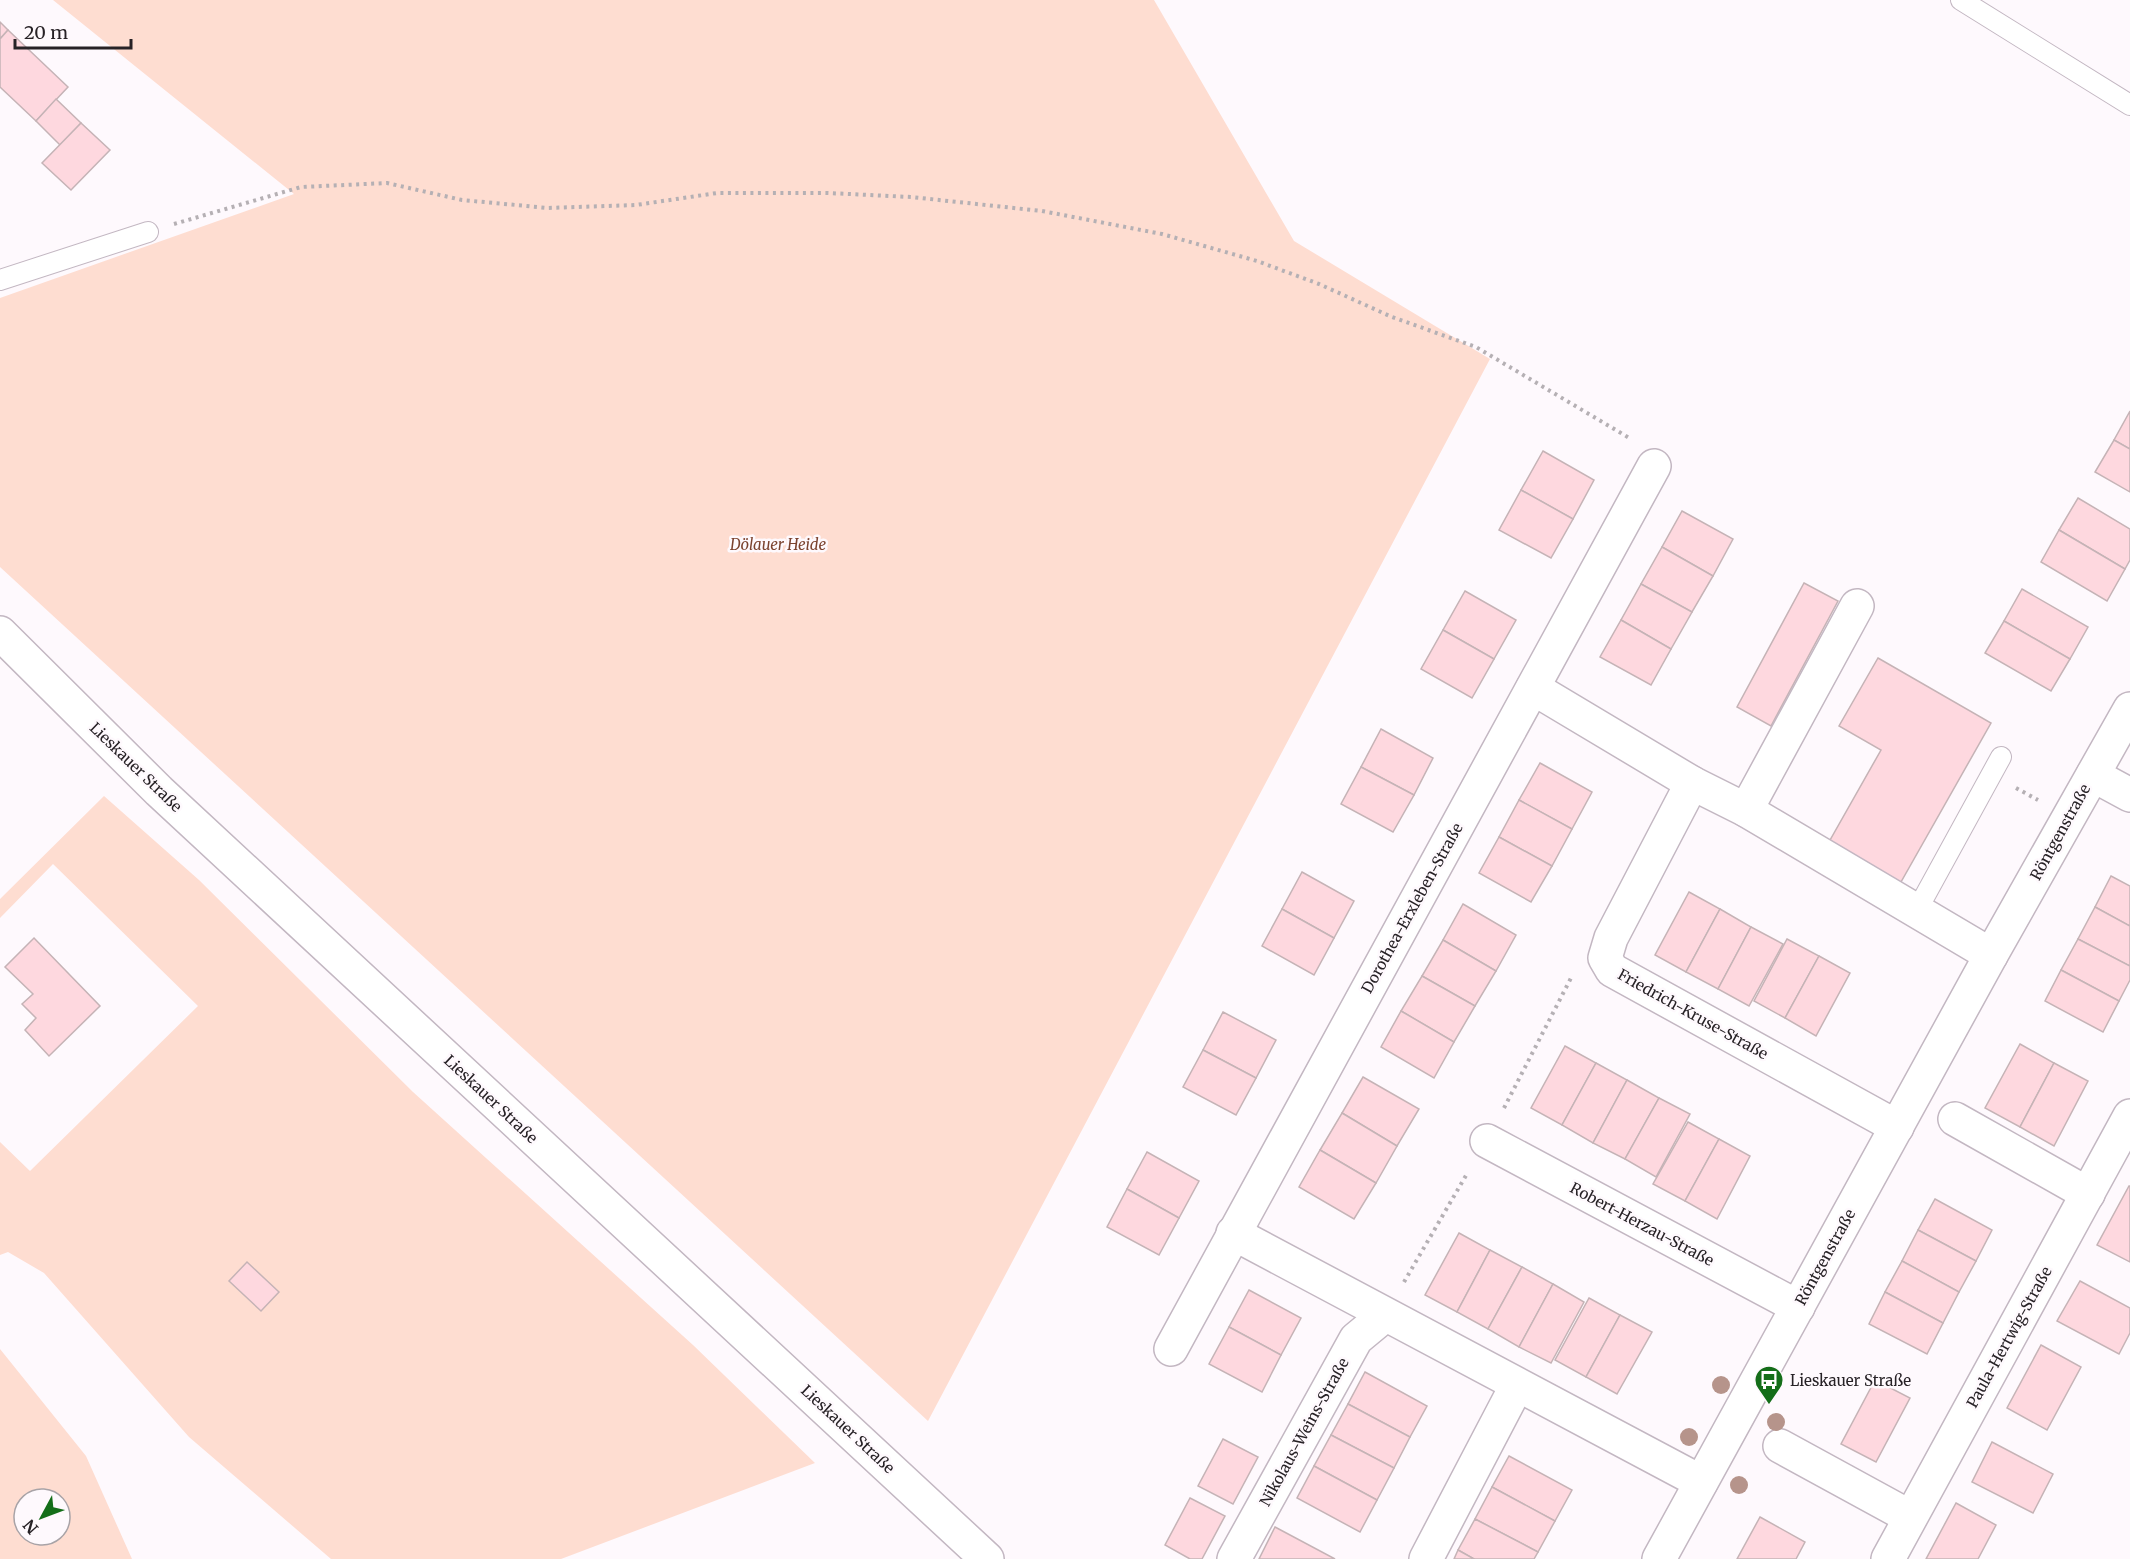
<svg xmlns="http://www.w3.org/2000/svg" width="2130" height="1559" font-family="Merriweather,serif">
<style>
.green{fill:#feddd1;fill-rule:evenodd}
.building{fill:#fed8df;stroke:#c5b3b6;stroke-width:1.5}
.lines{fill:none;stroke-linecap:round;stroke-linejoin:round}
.service-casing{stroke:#c3b7c2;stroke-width:22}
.minor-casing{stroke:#c3b7c2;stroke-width:36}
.tertiary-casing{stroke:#c3b7c2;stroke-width:36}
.path{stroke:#b5b0b4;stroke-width:4;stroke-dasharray:3 4.5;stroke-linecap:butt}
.service{stroke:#fff;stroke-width:20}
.minor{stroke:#fff;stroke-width:33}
.tertiary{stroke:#fff;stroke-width:33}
.tree{fill:#b6948b}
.labels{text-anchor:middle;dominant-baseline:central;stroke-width:5;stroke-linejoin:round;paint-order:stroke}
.park-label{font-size:15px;font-style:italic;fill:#7b422e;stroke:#fef9fd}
.street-label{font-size:15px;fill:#272226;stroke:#fef9fd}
.poi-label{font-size:15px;fill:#272226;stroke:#fef9fd;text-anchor:start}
</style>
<rect width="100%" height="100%" fill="#fef9fd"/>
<!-- green -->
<g class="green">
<polygon points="53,0 1154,0 1294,241 1490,359 928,1421 0,567 0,298 294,194"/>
<polygon points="104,796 199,880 413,1092 693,1345 815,1463 561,1559 331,1559 189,1437 44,1273 8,1252 0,1255 0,1142 30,1171 198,1006 53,864 0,918 0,899"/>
<path d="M0,1349L86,1456L132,1559H0ZM24,1499H60V1535H24Z"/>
</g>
<!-- building -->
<g class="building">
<polygon points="0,22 8,30 0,39"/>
<polygon points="8,30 68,87 36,121 0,87 0,39"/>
<polygon points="56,99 81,123 60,145 36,121"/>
<polygon points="81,123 110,150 71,190 42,163"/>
<polygon points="2130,411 2130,449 2114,440"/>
<polygon points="2114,440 2130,449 2130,492 2095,472"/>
<polygon points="1543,451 1594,480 1573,519 1521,490"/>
<polygon points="1521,490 1573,519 1551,558 1499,530"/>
<polygon points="2078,498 2130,529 2130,560 2125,569 2059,530"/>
<polygon points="1682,511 1733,539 1713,576 1662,547"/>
<polygon points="2059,530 2125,569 2107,601 2041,562"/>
<polygon points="1662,547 1713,576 1692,612 1641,584"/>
<polygon points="1804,583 1838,601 1771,726 1737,707"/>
<polygon points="1641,584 1692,612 1671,649 1621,620"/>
<polygon points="2022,589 2088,627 2070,659 2004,621"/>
<polygon points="1465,591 1516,620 1494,659 1443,630"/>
<polygon points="1621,620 1671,649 1651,685 1600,657"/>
<polygon points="2004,621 2070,659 2051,691 1985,653"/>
<polygon points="1443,630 1494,659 1472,698 1421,669"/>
<polygon points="1878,658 1991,723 1897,889 1825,849 1881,750 1839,726"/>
<polygon points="1381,729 1433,758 1414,795 1361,767"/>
<polygon points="1540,763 1592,792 1572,829 1519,800"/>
<polygon points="1361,767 1414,795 1393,832 1341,804"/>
<polygon points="1519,800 1572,829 1552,866 1499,837"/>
<polygon points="1499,837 1552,866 1531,902 1479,873"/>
<polygon points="1302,872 1354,901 1334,938 1282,909"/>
<polygon points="2111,876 2130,886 2130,926 2095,907"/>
<polygon points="1689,892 1720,909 1686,972 1655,955"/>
<polygon points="1463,904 1516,935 1496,971 1443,940"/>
<polygon points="2095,907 2130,926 2130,966 2078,939"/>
<polygon points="1282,909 1334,938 1314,975 1262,946"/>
<polygon points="1720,909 1751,927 1718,989 1686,972"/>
<polygon points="1751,927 1783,944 1749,1006 1718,989"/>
<polygon points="34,938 100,1006 49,1056 25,1030 36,1018 22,1004 33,994 5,967"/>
<polygon points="1787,939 1819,956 1785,1018 1754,1001"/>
<polygon points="2078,939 2130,966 2130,980 2119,1001 2061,970"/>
<polygon points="1443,940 1496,971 1475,1006 1422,976"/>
<polygon points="1819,956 1850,973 1816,1036 1785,1018"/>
<polygon points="2061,970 2119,1001 2103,1032 2045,1001"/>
<polygon points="1422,976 1475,1006 1454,1042 1401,1011"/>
<polygon points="1401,1011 1454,1042 1434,1078 1381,1047"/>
<polygon points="1223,1012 1276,1040 1256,1078 1203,1050"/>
<polygon points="2020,1044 2054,1063 2020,1127 1985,1108"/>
<polygon points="1565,1046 1596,1063 1562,1125 1531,1108"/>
<polygon points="1203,1050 1256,1078 1236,1115 1183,1087"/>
<polygon points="1596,1063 1627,1080 1593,1143 1562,1125"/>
<polygon points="2054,1063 2088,1081 2054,1146 2020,1127"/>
<polygon points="1363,1077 1419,1109 1397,1146 1342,1113"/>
<polygon points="1627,1080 1659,1098 1625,1159 1593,1143"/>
<polygon points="1659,1098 1690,1114 1656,1177 1625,1159"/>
<polygon points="1342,1113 1397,1146 1376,1183 1320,1150"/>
<polygon points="1688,1122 1719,1139 1685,1201 1653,1184"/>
<polygon points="1719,1139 1750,1156 1717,1219 1685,1201"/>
<polygon points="1320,1150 1376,1183 1354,1219 1299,1187"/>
<polygon points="1147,1152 1199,1181 1179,1218 1127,1189"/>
<polygon points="2129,1186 2130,1186 2130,1262 2097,1245"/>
<polygon points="1127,1189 1179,1218 1159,1255 1107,1227"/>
<polygon points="1935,1199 1992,1230 1976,1261 1918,1230"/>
<polygon points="1918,1230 1976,1261 1959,1292 1902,1261"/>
<polygon points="1459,1233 1490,1250 1457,1312 1425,1295"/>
<polygon points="1490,1250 1522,1267 1488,1329 1457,1312"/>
<polygon points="1902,1261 1959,1292 1943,1323 1885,1292"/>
<polygon points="247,1262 279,1292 261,1311 229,1281"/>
<polygon points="1522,1267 1553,1284 1519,1347 1488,1329"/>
<polygon points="2080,1281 2130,1308 2130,1333 2119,1354 2057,1321"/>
<polygon points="1553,1284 1584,1302 1551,1363 1519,1347"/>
<polygon points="1249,1290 1301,1318 1281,1355 1229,1327"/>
<polygon points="1885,1292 1943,1323 1927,1354 1869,1324"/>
<polygon points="1589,1298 1620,1315 1586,1377 1555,1360"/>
<polygon points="1620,1315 1652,1332 1617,1394 1586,1377"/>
<polygon points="1229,1327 1281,1355 1262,1392 1209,1364"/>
<polygon points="2041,1345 2081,1367 2047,1430 2007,1408"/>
<polygon points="1365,1372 1427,1406 1410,1437 1348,1404"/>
<polygon points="1875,1380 1910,1398 1876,1462 1841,1444"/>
<polygon points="1348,1404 1410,1437 1394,1468 1331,1435"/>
<polygon points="1331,1435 1394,1468 1377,1500 1314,1466"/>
<polygon points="1223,1439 1258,1457 1233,1504 1198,1486"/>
<polygon points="1992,1442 2053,1474 2033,1513 1972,1482"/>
<polygon points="1509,1456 1572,1490 1555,1521 1492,1487"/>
<polygon points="1314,1466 1377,1500 1360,1532 1297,1498"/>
<polygon points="1492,1487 1555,1521 1538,1552 1475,1519"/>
<polygon points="1190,1498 1225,1516 1202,1559 1190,1559 1165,1545"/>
<polygon points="1956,1503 1996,1525 1978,1559 1926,1559"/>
<polygon points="1760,1517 1805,1542 1796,1559 1737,1559"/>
<polygon points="1475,1519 1538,1552 1534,1559 1474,1559 1458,1550"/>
<polygon points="1275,1527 1335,1559 1259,1559"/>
<polygon points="1458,1550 1474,1559 1454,1559"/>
</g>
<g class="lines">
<!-- service casing -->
<g class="service-casing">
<g id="service">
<polyline points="1961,0 2130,105"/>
<polyline points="0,280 148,232"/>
<polyline points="1916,912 2001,757"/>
</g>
</g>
<!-- minor casing -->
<g class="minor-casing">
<g id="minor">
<polyline points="1533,688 1692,783 1611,938 1605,958 1612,970 1897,1127"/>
<polyline points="2093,775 2130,795"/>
<polyline points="1692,783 1746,810 1991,955"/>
<polyline points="1746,810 1857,606"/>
<polyline points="1955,1119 2088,1194"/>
<polyline points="1487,1141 1798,1307"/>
<polyline points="1233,1233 1701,1482"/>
<polyline points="1171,1349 1654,466"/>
<polyline points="1780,1446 1910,1517"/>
<polyline points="1234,1559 1356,1339 1385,1315"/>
<polyline points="1426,1559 1517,1385"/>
<polyline points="1659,1559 1991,955 2130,709"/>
<polyline points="1888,1559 2130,1116"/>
</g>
</g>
<!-- tertiary casing -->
<g class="tertiary-casing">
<polyline id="tertiary" points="0,633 159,791 987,1559"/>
</g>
<!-- path -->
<g class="path">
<polyline points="174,224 301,187 387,183 462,200 548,208 636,205 717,193 828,193 911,197 1042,211 1162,234 1257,261 1319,284 1392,317 1476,347 1631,439"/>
<polyline points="2016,788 2038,800"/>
<polyline points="1504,1108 1572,976"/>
<polyline points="1404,1282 1468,1172"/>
</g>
<!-- service -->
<use href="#service" class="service"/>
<!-- minor -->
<use href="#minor" class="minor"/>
<!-- tertiary -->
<use href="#tertiary" class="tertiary"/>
</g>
<!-- trees -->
<g class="tree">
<circle cx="1721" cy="1385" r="9"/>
<circle cx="1776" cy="1422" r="9"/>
<circle cx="1689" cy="1437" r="9"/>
<circle cx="1739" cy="1485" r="9"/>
</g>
<!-- icons -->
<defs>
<g id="bus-pin" transform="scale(1.5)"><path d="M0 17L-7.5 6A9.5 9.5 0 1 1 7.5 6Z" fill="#146e19" stroke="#fef9fd"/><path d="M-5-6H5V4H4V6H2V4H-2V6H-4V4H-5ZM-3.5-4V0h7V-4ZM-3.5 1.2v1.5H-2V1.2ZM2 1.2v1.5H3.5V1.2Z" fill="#fff"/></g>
</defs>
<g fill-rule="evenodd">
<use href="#bus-pin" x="1769" y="1380"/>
</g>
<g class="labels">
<!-- park labels -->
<g class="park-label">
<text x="778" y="544">Dölauer Heide</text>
</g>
<!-- street labels -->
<g class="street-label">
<text transform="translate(136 767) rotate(44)">Lieskauer Straße</text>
<text transform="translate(2060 832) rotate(-61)">Röntgenstraße</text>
<text transform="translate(1412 908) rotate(-61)">Dorothea-Erxleben-Straße</text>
<text transform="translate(1693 1014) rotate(29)">Friedrich-Kruse-Straße</text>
<text transform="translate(491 1099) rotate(43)">Lieskauer Straße</text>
<text transform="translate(1642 1224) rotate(28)">Robert-Herzau-Straße</text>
<text transform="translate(1825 1257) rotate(-61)">Röntgenstraße</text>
<text transform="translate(2009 1337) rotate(-61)">Paula-Hertwig-Straße</text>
<text transform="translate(848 1429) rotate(43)">Lieskauer Straße</text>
<text transform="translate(1304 1432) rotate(-61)">Nikolaus-Weins-Straße</text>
</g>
<!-- poi labels -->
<g class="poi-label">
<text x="1790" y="1380">Lieskauer Straße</text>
</g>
</g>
<!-- north arrow -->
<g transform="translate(42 1517) rotate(229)"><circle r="28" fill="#fef9fd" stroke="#a8a3a7" stroke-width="1.5"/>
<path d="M0-4.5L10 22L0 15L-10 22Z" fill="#146e19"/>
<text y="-9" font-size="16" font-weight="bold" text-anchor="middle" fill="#272226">N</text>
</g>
<!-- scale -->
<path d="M15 39v9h116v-9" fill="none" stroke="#272226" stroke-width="3"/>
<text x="24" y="39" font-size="18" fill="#272226" stroke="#fef9fd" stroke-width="4.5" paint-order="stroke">20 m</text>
</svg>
